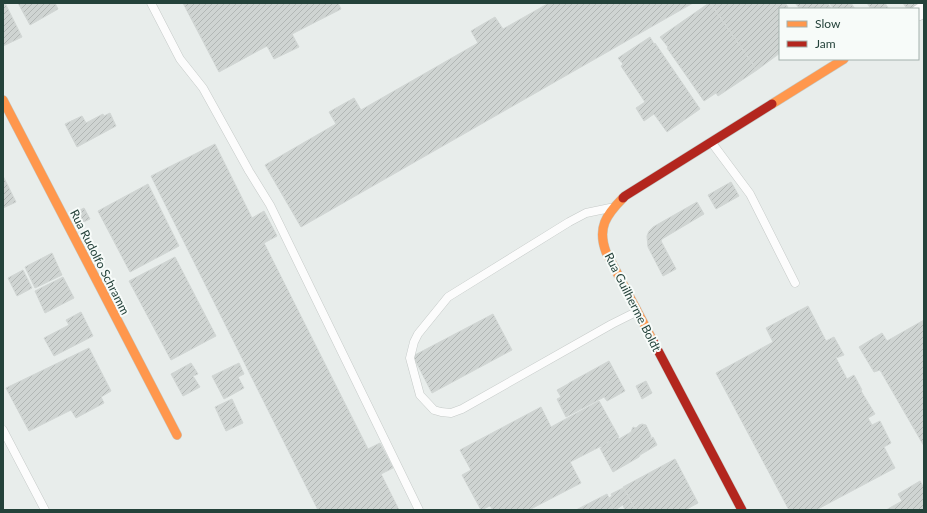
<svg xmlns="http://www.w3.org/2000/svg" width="927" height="513" font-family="Lato,sans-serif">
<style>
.building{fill:url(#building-hatch);stroke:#d1d6d4}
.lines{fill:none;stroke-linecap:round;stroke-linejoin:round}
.lane-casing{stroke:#c5cac8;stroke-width:9}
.street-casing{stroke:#c5cac8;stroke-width:16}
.slow-casing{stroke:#c3cbc8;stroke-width:10}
.jam-casing{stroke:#c3cbc8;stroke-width:10}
.lane{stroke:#fcfcfc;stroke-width:8}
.street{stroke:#fcfcfc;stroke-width:15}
.slow{stroke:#ff974d;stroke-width:9}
.jam{stroke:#b3261e;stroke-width:9}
.labels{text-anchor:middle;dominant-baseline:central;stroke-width:4;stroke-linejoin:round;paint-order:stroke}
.street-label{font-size:12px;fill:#24423a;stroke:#f7fbf9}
</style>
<defs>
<pattern id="building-hatch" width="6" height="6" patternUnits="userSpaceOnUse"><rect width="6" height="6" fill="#cfd4d2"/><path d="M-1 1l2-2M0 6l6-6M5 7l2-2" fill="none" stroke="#b2b7b5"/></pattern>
</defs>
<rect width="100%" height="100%" fill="#e8edeb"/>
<!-- building -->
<g class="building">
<polygon points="3,3 5,3 22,37 3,46"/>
<polygon points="18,3 55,3 58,9 30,25"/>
<polygon points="183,3 338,3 341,9 292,34 299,47 274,59 267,46 219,72"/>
<polygon points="549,3 693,3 301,227 265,165 336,124 329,112 354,98 361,110 478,43 471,31 495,17 503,29"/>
<polygon points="709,3 710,3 757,70 718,96 716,93 704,101 667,48 668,47 660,37"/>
<polygon points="713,3 785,3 788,7 784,9 780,9 780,53 757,70 711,4"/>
<polygon points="795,3 827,3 832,9 800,9"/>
<polygon points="829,3 851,3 855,9 834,9"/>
<polygon points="867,3 885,3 888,8 886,9 871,9"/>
<polygon points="903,3 919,3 920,4 913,9 907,9"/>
<polygon points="650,37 654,44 655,43 700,109 667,132 654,114 644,121 636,108 645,102 621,66 623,64 618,58"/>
<polygon points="110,113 116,126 77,147 65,124 82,116 86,123 103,114 104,116"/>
<polygon points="215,144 252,218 264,211 277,236 264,243 368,449 380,443 393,468 381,474 399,510 318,510 151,176"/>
<polygon points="3,176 16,202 3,208"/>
<polygon points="731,182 739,196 716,209 708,195"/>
<polygon points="148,184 179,246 130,272 98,211"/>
<polygon points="697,202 704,214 662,239 661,241 676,269 663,276 648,247 647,236 649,231 653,227"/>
<polygon points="84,208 90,219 79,224 74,213"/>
<polygon points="52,253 62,275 35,288 25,267"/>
<polygon points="175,257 216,336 171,360 129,281"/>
<polygon points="23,270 32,288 17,296 8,278"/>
<polygon points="63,277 74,298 45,313 35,291"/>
<polygon points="808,306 826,341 834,337 844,355 836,358 847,379 854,375 862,390 861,391 875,414 868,418 872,425 880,421 891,443 884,447 895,468 816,510 789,510 716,373 773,342 766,328"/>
<polygon points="81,312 93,336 54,356 44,338 69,325 66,320"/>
<polygon points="493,314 512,350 432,393 413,356"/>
<polygon points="924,320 924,446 880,370 874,372 859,347 882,333 887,341"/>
<polygon points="89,348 111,391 101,397 104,403 76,418 71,410 29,431 6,388"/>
<polygon points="609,361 625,391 607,401 604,397 566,417 557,399 561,397 557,390 568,384 569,383"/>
<polygon points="191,363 198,374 193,376 200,387 183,396 171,374"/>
<polygon points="239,363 244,374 238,377 244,388 224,399 212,376"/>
<polygon points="646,381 652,393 642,399 636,386"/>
<polygon points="232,399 243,423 226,431 215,407"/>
<polygon points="599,401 619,437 570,462 581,483 529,510 493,510 490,506 481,510 462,475 471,470 460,450 541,407 551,427"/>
<polygon points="642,424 646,425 651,436 650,439 653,437 657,445 640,455 639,457 613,472 600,448 602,448 601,446 617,437 619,439 631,432 633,427 636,428 639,425"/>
<polygon points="675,459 698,503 685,510 636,510 623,487"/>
<polygon points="920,481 924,488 924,510 886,510 902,501 898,494"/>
<polygon points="623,488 636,510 625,510 623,505 615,510 609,498 612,496 611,494"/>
<polygon points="607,494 615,510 576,510"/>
</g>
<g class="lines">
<!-- lane casing -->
<g class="lane-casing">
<g id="lane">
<polyline points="151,3 180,59 203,88 249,171 270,205 419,510"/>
<polyline points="712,143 750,194 795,283"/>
<polyline points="610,208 586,213 569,222 448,297 418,334 414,342 410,358 420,395 434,410 441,412 451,413 462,409 612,324 636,312"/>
<polyline points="3,430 45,510"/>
</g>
</g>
<!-- street casing -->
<g class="street-casing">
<polyline id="street" points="918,13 924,9"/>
</g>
<!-- slow casing -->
<g class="slow-casing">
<g id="slow">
<polyline points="3,100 177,435"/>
<polyline points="772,104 844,59"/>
<path d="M623,198C606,215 597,228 606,252L653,341"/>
</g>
</g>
<!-- jam casing -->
<g class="jam-casing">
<g id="jam">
<polyline points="623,198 625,196 772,104"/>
<polyline points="653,341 742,510"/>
</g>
</g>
<!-- lane -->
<use href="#lane" class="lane"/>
<!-- street -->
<use href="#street" class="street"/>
<!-- slow -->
<use href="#slow" class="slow"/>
<!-- jam -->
<use href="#jam" class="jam"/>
</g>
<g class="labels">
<!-- street labels -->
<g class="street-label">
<text transform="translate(100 262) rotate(63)">Rua Rudolfo Schramm</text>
<text transform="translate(633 302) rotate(63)">Rua Guilherme Boldt</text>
</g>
</g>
<!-- border -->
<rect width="927" height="513" fill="none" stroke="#24423a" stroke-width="8"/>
<!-- legend -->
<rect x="779" y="8" width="140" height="52" fill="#f7fbf9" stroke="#a3b1ad"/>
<rect x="787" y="21" width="20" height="6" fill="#ff974d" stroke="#a3b1ad"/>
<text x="815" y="28" font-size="12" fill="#24423a">Slow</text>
<rect x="787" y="41" width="20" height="6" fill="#b3261e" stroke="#a3b1ad"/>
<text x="815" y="48" font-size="12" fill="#24423a">Jam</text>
</svg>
